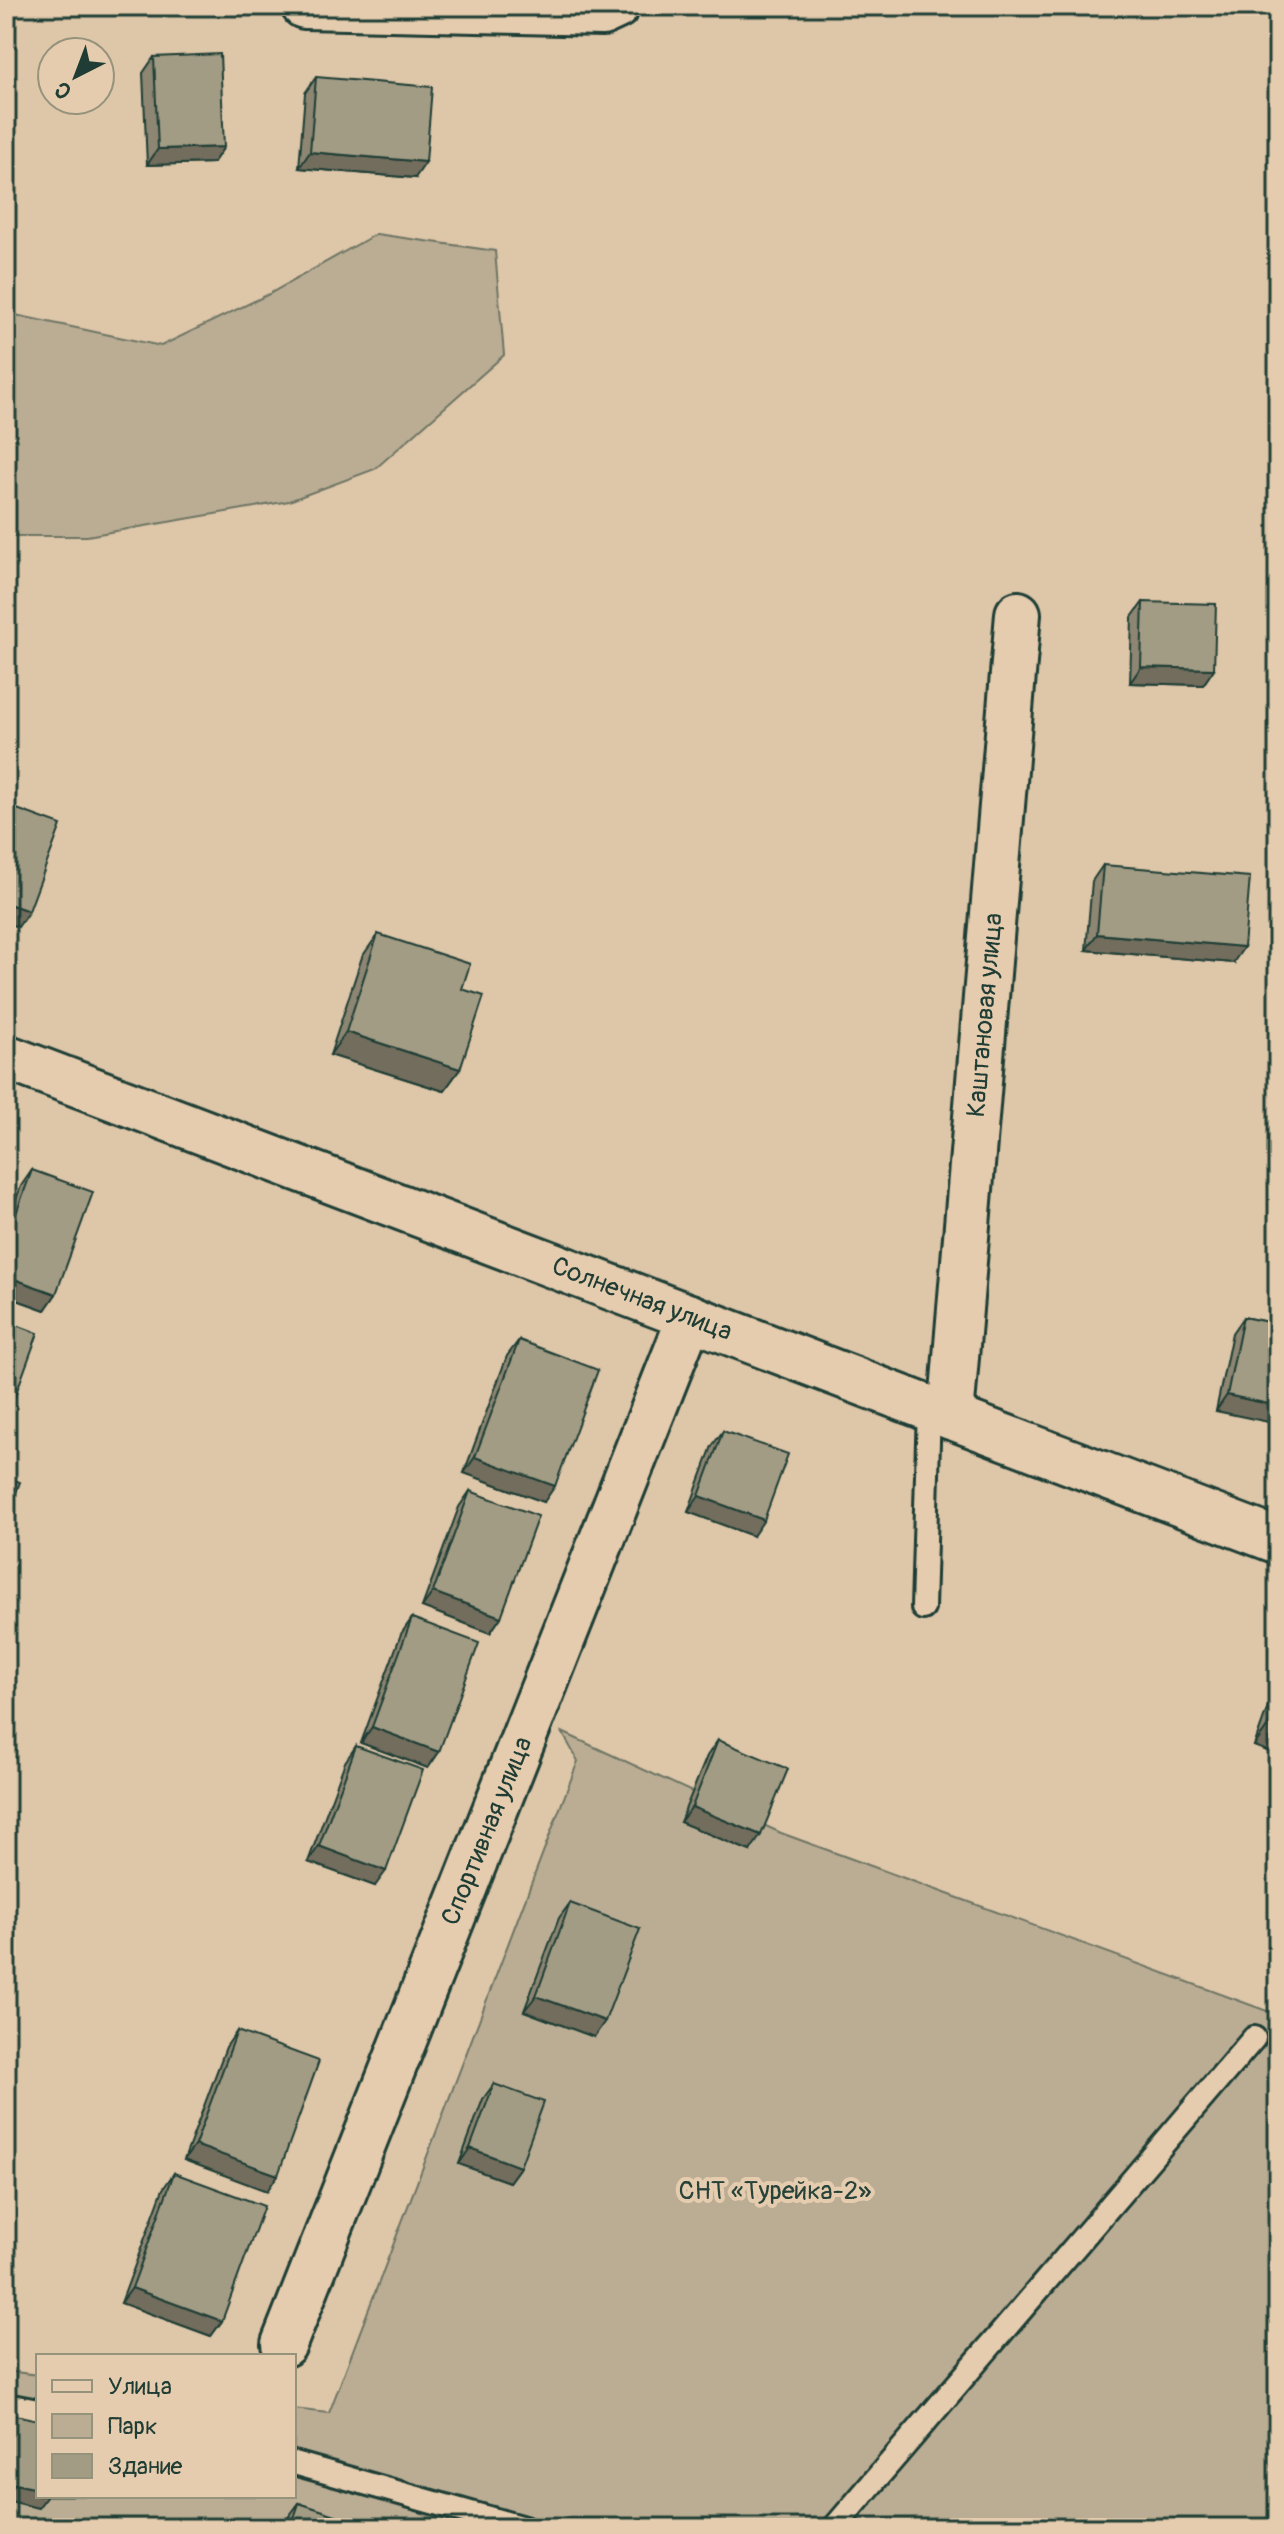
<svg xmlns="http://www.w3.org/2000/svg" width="1284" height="2534" font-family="Pangolin,sans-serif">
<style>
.green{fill:#bbad94;stroke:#6d7564;stroke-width:2}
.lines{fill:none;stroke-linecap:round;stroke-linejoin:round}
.lane-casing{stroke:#1f3d34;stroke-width:28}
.street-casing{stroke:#1f3d34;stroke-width:50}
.lane{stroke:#e6ccae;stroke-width:22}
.street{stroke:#e6ccae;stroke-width:44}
.wall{fill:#8c8672;stroke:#1f3d34;stroke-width:2}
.shaded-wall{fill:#726d5d;stroke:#1f3d34;stroke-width:2}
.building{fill:#a39c85;stroke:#1f3d34;stroke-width:2}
.labels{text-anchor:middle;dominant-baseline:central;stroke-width:8;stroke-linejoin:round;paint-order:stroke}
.street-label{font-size:26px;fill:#1f3d34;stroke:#e6ccae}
.park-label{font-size:26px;fill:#274339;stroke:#e6ccae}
</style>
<rect width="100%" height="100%" fill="#dec6a9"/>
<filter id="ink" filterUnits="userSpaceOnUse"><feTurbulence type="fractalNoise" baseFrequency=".0125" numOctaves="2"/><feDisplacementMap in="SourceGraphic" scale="16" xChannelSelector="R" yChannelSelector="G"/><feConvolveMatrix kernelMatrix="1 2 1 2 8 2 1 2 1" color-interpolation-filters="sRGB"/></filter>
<g filter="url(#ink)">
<!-- green -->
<g class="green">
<polygon points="376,234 495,251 504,355 375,469 289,501 87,536 6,536 6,313 161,346 269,294"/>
<polygon points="562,1732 781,1833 1278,2015 1278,2528 6,2528 6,2371 38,2375 38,2496 294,2496 294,2409 329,2413 578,1761"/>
</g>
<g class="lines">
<!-- lane casing -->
<g class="lane-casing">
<g id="lane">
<polyline points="923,1608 929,1408"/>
<polyline points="6,2405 38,2411"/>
<polyline points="294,2463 524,2528"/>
<polyline points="834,2528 1254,2038"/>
</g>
</g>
<!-- street casing -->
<g class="street-casing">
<g id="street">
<polyline points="304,6 602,13 617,6"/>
<polyline points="6,1057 1278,1541"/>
<polyline points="951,1417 1018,614"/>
<polyline points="284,2344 690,1317"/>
</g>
</g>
<!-- lane -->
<use href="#lane" class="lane"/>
<!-- street -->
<use href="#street" class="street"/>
</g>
<!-- wall -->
<g class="wall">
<polygon points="154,57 224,147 213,163 147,165 143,73"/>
<polygon points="316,77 415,178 299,168 305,93"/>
<polygon points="1143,602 1214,669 1203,685 1130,683 1132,617"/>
<polygon points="1103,865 1233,963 1086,950 1092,881"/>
<polygon points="378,934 462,989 460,1069 444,1091 330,1055 362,957"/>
<polygon points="32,1170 56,1294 45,1310 6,1296 6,1226 21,1186"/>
<polygon points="1243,1317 1278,1324 1216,1411 1232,1333"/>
<polygon points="519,1340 544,1502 464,1473 507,1356"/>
<polygon points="723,1431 753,1536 688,1512 712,1446"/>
<polygon points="470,1491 501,1617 490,1633 422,1607 459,1507"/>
<polygon points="412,1618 439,1752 428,1768 361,1743 401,1634"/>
<polygon points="1278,1678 1278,1755 1254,1746"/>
<polygon points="718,1740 750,1851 680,1822 707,1756"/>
<polygon points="356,1746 375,1886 308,1862 345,1762"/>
<polygon points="570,1903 594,2037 524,2011 559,1918"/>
<polygon points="237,2031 267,2191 184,2160 226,2047"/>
<polygon points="494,2084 520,2167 509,2182 459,2164 483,2099"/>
<polygon points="174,2173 222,2321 211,2336 121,2303 163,2189"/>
<polygon points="299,2503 365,2528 285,2528 287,2519"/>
</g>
<!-- shaded-wall -->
<g class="shaded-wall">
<polygon points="224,147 213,163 147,165 158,149"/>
<polygon points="310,152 426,162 415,178 299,168"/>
<polygon points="1141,667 1214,669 1203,685 1130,683"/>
<polygon points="6,903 29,911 18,927 6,923"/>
<polygon points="1097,934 1244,947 1233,963 1086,950"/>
<polygon points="346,1032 460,1069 444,1091 330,1055"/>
<polygon points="6,1276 56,1294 45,1310 6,1296"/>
<polygon points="1227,1395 1278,1406 1278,1424 1216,1411"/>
<polygon points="475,1457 555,1486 544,1502 464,1473"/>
<polygon points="699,1496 764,1520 753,1536 688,1512"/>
<polygon points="433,1592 501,1617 490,1633 422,1607"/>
<polygon points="1270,1723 1278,1726 1278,1755 1254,1746"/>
<polygon points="372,1727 439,1752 428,1768 361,1743"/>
<polygon points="692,1807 761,1835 750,1851 680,1822"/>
<polygon points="319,1846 386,1871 375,1886 308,1862"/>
<polygon points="536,1996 605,2021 594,2037 524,2011"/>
<polygon points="195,2145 278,2175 267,2191 184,2160"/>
<polygon points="470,2148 520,2167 509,2182 459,2164"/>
<polygon points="132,2288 222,2321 211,2336 121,2303"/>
<polygon points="6,2482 38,2489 38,2496 47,2496 38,2508 6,2500"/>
</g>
<!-- building -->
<g class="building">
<polygon points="220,54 224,147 158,149 154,57"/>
<polygon points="316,77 432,87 426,162 310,152"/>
<polygon points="1143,602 1216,604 1214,669 1141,667"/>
<polygon points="6,805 61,825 29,911 6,903"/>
<polygon points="1103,865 1250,877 1244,947 1097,934"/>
<polygon points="378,934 470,964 462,989 484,996 460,1069 346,1032"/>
<polygon points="32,1170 93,1192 56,1294 6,1276 6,1241"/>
<polygon points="1243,1317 1278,1324 1278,1406 1227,1395"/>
<polygon points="6,1321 38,1333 8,1415 6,1414"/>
<polygon points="519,1340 598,1370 555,1486 475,1457"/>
<polygon points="723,1431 788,1454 764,1520 699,1496"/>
<polygon points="6,1477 20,1482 6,1519"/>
<polygon points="470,1491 538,1516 501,1617 433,1592"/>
<polygon points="412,1618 479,1643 439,1752 372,1727"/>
<polygon points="1278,1700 1278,1726 1270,1723"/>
<polygon points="718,1740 788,1769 761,1835 692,1807"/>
<polygon points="356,1746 423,1770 386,1871 319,1846"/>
<polygon points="570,1903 640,1929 605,2021 536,1996"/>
<polygon points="237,2031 319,2061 278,2175 195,2145"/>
<polygon points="494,2084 544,2102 520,2167 470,2148"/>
<polygon points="174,2173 264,2206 222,2321 132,2288"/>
<polygon points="6,2413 38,2420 38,2489 6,2482"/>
<polygon points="299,2503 366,2525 365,2528 291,2528"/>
</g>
</g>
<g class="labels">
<!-- street labels -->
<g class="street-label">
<text transform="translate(985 1015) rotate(-85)">Каштановая улица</text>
<text transform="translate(642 1299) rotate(21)">Солнечная улица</text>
<text transform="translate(487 1831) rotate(-68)">Спортивная улица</text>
</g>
<!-- park labels -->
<g class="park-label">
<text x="775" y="2191">СНТ «Турейка-2»</text>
</g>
</g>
<!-- margin -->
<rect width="1284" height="2534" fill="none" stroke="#e6ccae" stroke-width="32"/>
<rect x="16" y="16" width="1252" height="2502" fill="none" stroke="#1f3d34" stroke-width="3" filter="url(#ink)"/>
<!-- legend -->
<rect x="36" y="2354" width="260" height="144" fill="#e6ccae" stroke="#96937d" stroke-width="2"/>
<rect x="52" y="2380" width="40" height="12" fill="#e6ccae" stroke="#96937d" stroke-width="2"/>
<text x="108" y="2394" font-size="24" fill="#1f3d34">Улица</text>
<rect x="52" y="2414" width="40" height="24" fill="#bbad94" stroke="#96937d" stroke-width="2"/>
<text x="108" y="2434" font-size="24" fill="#1f3d34">Парк</text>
<rect x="52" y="2454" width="40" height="24" fill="#a39c85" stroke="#96937d" stroke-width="2"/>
<text x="108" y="2474" font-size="24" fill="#1f3d34">Здание</text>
<!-- north arrow -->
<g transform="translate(76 76) rotate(222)"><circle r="38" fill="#e6ccae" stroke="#96937d" stroke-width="2"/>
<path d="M0-6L14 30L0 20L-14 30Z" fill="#1f3d34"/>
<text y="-12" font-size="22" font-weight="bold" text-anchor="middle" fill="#1f3d34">С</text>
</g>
</svg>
